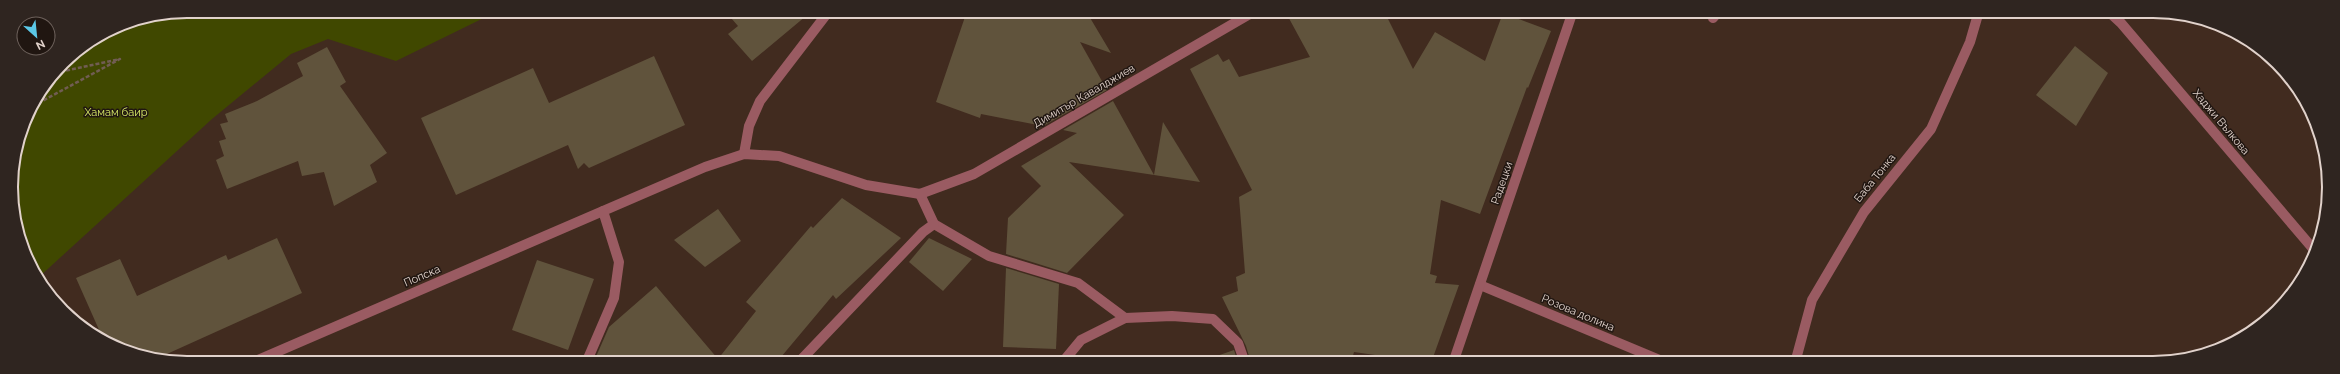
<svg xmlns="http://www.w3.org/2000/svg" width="2340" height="374" font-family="Raleway,sans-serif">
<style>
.green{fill:#404800}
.building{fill:#60533c}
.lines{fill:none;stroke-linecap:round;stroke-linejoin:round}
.path{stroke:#715d53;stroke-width:2.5;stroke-dasharray:4 2;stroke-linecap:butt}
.minor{stroke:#9a5b62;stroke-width:10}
.labels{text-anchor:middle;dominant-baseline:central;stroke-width:3;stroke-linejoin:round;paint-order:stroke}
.street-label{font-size:11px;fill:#e1d2cb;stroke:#201611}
.park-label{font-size:11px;fill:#d9ec68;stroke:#201611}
.rim{fill:none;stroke:#e1d2cb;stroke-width:2}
</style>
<rect width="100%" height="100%" fill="#412b1f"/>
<!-- green -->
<polygon class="green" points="187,11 498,11 396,61 328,39 291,54 212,119 39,277 20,244 11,176 24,119 63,62 120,24"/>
<!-- building -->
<g class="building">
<polygon points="725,11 812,11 752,61 728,34 738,26"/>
<polygon points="967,11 1086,11 1111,53 1080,42 1107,90 1043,126 981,114 980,118 936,102"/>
<polygon points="1285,11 1384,11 1413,69 1435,32 1485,61 1503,13 1551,31 1528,88 1527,87 1480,214 1441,200 1430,274 1437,276 1435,283 1459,285 1431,363 1354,352 1351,363 1308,363 1294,358 1286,363 1251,363 1246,346 1222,297 1238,291 1236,277 1245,273 1239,197 1252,190 1190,69 1218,54 1223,62 1229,59 1239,77 1310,57"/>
<polygon points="2075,46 2108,73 2076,126 2036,95"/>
<polygon points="327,47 346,82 340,86 387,153 370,165 377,182 334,206 324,172 302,176 298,161 227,189 216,160 224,156 219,141 226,139 220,124 228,122 225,114 257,101 303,76 297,63"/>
<polygon points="654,56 685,125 589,168 584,163 578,169 568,145 456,195 421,118 533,68 549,103"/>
<polygon points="1113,101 1154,175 1069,162 1124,215 1067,273 1006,254 1008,218 1041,186 1021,166 1077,133 1063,130"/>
<polygon points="1163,122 1200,182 1154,175"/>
<polygon points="842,198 901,238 836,299 833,295 776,363 603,363 595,359 609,327 656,286 718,359 756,311 746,302 811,226 813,228"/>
<polygon points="718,209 741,241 705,267 674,240"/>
<polygon points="277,238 302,293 158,358 109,345 104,341 76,278 120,259 137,296 226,255 228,260"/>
<polygon points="929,238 972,259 943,291 909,262"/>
<polygon points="537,260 594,279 568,350 512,330"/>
<polygon points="1006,268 1059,284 1056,349 1003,347"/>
<polygon points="1234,350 1238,363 1212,363 1211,358"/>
</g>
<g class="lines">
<!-- path -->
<polyline class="path" points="33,106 120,59 55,73"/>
<!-- minor -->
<g class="minor">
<polyline points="2108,11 2121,23 2315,251"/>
<polyline points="1713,18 1719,11"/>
<polyline points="744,154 749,126 760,101 829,11"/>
<polyline points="920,194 934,224 989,256 1078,283 1125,318"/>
<polyline points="1480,285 1667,363"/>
<polyline points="251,363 705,167 744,154 779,156 866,185 920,194 974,174 1255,11"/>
<polyline points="586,363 614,298 619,262 603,211"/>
<polyline points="798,363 923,232 934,224"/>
<polyline points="1062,363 1081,340 1125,318 1172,316 1213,319 1238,343 1245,363"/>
<polyline points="1453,363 1573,11"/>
<polyline points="1795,363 1812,300 1864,212 1931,129 1970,42 1979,11"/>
</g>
</g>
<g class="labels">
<!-- street labels -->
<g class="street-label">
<text transform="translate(1084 96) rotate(-30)">Димитър Кавалджиев</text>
<text transform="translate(2221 122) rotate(50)">Хаджи Вълкова</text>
<text transform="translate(1875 178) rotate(-51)">Баба Тонка</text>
<text transform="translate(1502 183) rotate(-71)">Радецки</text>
<text transform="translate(422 276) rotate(-23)">Попска</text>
<text transform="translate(1578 313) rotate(23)">Розова долина</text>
</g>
<!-- park labels -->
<g class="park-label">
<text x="116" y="112">Хамам баир</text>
</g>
</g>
<!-- crop -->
<path d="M0 0H2340V374H0ZM187 18H2153A169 169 0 0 1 2322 187V187A169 169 0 0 1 2153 356H187A169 169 0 0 1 18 187V187A169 169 0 0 1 187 18Z" fill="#2f2520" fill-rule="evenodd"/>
<path class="rim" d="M187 18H2153A169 169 0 0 1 2322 187V187A169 169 0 0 1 2153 356H187A169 169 0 0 1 18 187V187A169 169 0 0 1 187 18Z"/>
<!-- north arrow -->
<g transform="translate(36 36) rotate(153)"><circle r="19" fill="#201611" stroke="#6d615b"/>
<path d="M0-3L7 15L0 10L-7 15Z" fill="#5bc8e7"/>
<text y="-6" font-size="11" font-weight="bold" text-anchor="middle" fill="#e1d2cb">N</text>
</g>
</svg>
